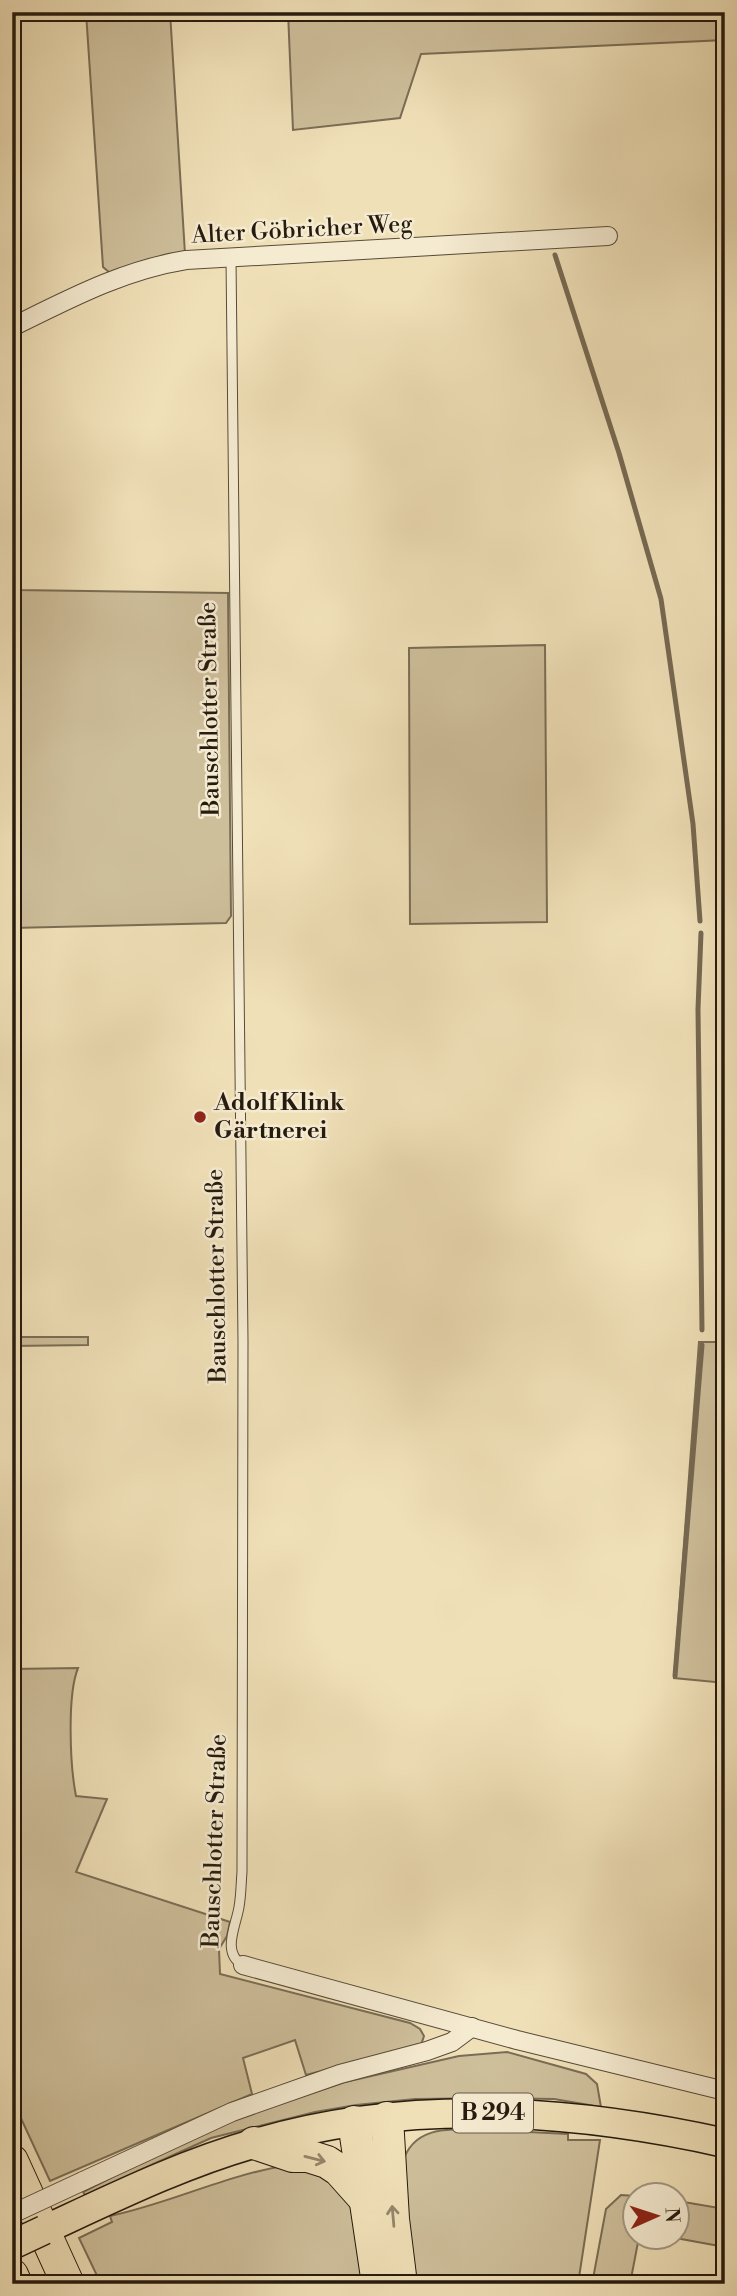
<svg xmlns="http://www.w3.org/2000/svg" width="737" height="2296" font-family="'Libre Bodoni',serif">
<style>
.green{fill:#cebf9b;stroke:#7a6d55;stroke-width:2}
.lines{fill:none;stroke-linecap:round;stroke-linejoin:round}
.stream{stroke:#766952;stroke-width:5}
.lane-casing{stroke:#584c39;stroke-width:11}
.street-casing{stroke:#584c39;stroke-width:20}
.primary-casing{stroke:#261b0f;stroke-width:31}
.highway-casing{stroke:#261b0f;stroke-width:34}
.lane{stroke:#f5ebd1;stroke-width:9}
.street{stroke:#f5ebd1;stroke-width:18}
.primary{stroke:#f0e0b8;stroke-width:28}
.highway{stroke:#f0e0b8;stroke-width:32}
.street-bridge-casing{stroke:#584c39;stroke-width:20;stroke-linecap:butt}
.primary-bridge-casing{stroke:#261b0f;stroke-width:31;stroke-linecap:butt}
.street-bridge{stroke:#f5ebd1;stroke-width:18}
.primary-bridge{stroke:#f0e0b8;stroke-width:28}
.oneway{stroke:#95876c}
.poi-dot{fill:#8f2418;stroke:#f5ebd1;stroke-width:2.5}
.labels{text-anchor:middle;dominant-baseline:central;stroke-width:5;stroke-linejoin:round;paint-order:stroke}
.shield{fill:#f5ebd1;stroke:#645949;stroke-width:2}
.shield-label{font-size:23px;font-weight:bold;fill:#261b0f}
.street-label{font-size:24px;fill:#261b0f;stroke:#f5ebd1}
.poi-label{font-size:24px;font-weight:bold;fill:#261b0f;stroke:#f5ebd1;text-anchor:start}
</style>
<rect width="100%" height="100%" fill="#f0e0b8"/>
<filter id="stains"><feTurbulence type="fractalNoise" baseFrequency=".00286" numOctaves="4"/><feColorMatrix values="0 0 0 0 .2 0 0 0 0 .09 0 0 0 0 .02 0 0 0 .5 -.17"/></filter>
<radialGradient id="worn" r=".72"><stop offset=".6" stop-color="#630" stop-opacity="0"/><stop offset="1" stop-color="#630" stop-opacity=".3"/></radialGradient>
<!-- green -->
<g class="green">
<polygon points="86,12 170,12 185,254 110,273 103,267"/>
<polygon points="288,12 725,12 725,40 421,54 400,118 293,130"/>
<polygon points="15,548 17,590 228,593 231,916 226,923 12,928 12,549"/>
<polygon points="545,645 547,922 410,924 409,648"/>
<polygon points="12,978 12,1337 88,1337 88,1345 12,1346"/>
<polygon points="699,1342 725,1342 725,1683 674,1678"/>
<path d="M78,1668C67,1695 70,1766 76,1796L107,1799L76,1872L230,1922L227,1936L219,1949L220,1974L410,2023L420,2029L424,2036L421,2045L306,2075L295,2040L243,2058L252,2094L50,2181L12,2099V1669Z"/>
<polygon points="507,2052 586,2074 597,2084 601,2107 554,2099 498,2098 415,2099 356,2105 315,2112 211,2138 85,2195 83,2192 206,2129 345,2082 459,2056"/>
<path d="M491,2130L568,2134V2140H600L578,2284H412L402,2164C414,2122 455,2130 491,2130Z"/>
<path d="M290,2165L313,2168L352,2198L369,2284H101L79,2238L112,2222L110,2216C171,2203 228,2174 290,2165Z"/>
<polygon points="621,2195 635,2196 636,2236 639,2237 630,2284 592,2284 606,2209"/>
<polygon points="678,2201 725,2209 725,2247 670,2237 678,2236"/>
</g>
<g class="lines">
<!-- stream -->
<g class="stream">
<polyline points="555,255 619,453 661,599 693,824 700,921"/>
<polyline points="701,933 698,1009 702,1330"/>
<polyline points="675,1676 702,1345"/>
</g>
<!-- lane casing -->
<g class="lane-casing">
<path id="lane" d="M231,259L243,1341L242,1872C241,1884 241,1896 239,1907C236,1926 221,1953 243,1965"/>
</g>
<!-- street casing -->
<g class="street-casing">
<g id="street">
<path d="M12,327C69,299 123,270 186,260L608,236"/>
<polyline points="243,1965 517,2040 725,2091"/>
<polyline points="83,2181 232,2112 340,2074 427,2051 452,2042 472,2027"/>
</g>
</g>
<!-- primary casing -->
<g class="primary-casing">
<path id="primary" d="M44,2230C113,2198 182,2164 256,2143C408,2098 572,2109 725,2143"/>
</g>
<!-- highway casing -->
<g class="highway-casing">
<g id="highway">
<polyline points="387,2118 393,2219 401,2284"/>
<polyline points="354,2122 378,2284"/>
<polyline points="254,2143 293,2156 308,2156 327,2162 339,2170 364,2198"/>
<polyline points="12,2161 68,2284"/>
<polyline points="12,2275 16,2284"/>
</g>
</g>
<!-- lane -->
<use href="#lane" class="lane"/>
<!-- street -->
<use href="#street" class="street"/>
<!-- primary -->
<use href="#primary" class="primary"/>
<!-- highway -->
<use href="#highway" class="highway"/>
<!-- street-bridge casing -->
<g class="street-bridge-casing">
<polyline id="street-bridge" points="12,2214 83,2181"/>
</g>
<!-- primary-bridge casing -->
<g class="primary-bridge-casing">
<polyline id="primary-bridge" points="12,2245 44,2230"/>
</g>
<!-- street-bridge -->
<use href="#street-bridge" class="street-bridge"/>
<!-- primary-bridge -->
<use href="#primary-bridge" class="primary-bridge"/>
</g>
<!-- one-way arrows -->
<defs><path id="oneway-shaft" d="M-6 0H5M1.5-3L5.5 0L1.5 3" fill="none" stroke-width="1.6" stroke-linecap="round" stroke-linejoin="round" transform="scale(1.75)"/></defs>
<g class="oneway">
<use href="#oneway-shaft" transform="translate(315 2159) rotate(14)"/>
<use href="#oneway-shaft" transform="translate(393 2216) rotate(-95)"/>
</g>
<!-- markers -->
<circle class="poi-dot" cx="200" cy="1117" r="7"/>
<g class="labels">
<!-- shield labels -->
<rect class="shield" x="453" y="2093.5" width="80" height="39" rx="5"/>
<g class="shield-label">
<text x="493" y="2113">B 294</text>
</g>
<!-- street labels -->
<g class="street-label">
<text transform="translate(302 230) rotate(-3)">Alter Göbricher Weg</text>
<text transform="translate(210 709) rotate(-91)">Bauschlotter Straße</text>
<text transform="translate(217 1276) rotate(-91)">Bauschlotter Straße</text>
<text transform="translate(215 1841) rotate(-88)">Bauschlotter Straße</text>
</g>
<!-- poi labels -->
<g class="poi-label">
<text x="214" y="1103">Adolf Klink<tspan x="214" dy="28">Gärtnerei</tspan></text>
</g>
</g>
<!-- margin -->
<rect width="737" height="2296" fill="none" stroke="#f0e0b8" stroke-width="42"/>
<rect x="14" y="14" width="709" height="2268" fill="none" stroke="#261b0f" stroke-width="3.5"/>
<rect x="21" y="21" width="695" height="2254" fill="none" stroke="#261b0f" stroke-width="2"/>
<!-- north arrow -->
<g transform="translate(656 2216) rotate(87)"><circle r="33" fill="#f5ebd1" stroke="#a29883" stroke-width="2"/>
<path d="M0-5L12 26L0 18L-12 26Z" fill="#8f2418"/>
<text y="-10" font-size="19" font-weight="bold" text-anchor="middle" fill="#261b0f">N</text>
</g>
<rect width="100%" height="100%" filter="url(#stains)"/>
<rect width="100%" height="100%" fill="url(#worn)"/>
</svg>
